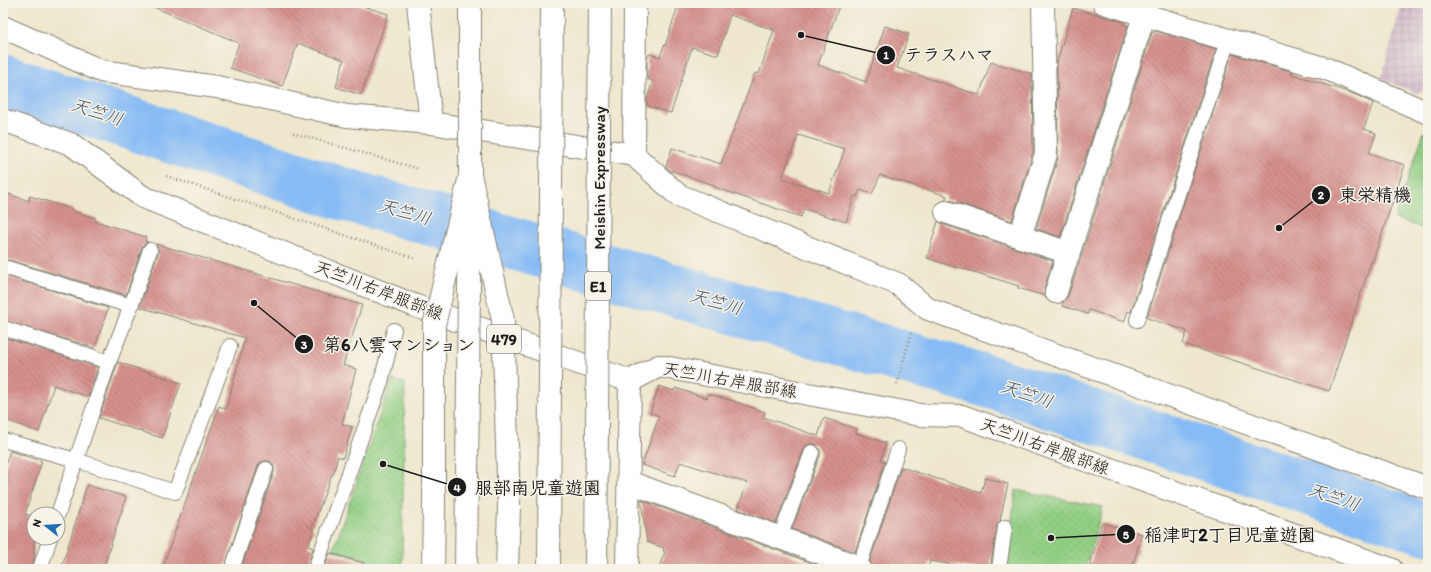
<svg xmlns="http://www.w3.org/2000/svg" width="1431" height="572" font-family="Itim,'Klee One',sans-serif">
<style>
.industrial{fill:url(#industrial-grid)}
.park{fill:url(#park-dots);stroke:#577650}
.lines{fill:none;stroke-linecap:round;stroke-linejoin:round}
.river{stroke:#86bbf5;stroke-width:53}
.building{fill:url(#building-back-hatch);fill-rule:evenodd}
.service-casing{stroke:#858274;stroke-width:16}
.minor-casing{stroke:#858274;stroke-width:24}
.trunk-casing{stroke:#858274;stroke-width:24}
.path{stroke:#858274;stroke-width:2.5;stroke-dasharray:1 3;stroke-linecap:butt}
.service{stroke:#fff;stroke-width:14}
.minor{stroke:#fff;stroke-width:22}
.trunk{stroke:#fff;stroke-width:22}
.secondary-bridge-casing{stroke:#858274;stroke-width:24;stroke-linecap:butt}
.trunk-bridge-casing{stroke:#858274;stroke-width:24;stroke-linecap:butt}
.motorway-bridge-casing{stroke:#858274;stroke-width:24;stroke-linecap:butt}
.secondary-bridge{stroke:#fff;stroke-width:22}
.trunk-bridge{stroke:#fff;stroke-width:22}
.motorway-bridge{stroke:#fff;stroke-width:22}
.labels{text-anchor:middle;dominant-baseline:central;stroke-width:3;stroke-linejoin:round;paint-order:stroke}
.shield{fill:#f7f3e8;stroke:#5e5c59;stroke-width:1}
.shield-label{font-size:16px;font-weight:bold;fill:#1c1c1c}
.street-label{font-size:17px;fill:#1c1c1c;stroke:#f7f3e8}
.water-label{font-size:18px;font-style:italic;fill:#415468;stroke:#f7f3e8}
.leader{fill:none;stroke:#1c1c1c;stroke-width:1.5}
.callout-dot{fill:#1c1c1c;stroke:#f7f3e8;stroke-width:1.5}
.mark-label{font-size:12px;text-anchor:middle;font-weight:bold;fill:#fff}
.callout-label{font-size:18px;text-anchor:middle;font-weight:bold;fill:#1c1c1c;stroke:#f7f3e8;stroke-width:3;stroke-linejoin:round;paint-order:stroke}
</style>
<defs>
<pattern id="industrial-grid" width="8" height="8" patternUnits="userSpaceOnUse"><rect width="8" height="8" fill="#d1bdcb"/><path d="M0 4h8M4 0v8" fill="none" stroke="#b3a2ae"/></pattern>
<pattern id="park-dots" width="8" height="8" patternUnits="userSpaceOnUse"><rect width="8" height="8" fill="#92cf84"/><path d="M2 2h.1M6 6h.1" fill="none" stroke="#7db171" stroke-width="1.8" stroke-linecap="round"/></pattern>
<pattern id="building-back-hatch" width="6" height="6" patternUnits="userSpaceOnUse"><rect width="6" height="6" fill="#d6918d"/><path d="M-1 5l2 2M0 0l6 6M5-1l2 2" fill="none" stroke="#ad7672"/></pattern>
</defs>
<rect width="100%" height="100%" fill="#f7f3e8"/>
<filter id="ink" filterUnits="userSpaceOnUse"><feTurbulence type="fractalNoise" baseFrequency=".025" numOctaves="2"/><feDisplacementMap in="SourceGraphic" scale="8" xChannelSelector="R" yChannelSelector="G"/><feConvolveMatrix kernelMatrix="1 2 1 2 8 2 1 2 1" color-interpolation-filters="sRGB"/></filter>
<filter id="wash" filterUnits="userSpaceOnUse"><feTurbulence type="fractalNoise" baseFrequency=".012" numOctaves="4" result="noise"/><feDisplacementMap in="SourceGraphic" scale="16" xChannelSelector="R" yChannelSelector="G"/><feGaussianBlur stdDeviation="0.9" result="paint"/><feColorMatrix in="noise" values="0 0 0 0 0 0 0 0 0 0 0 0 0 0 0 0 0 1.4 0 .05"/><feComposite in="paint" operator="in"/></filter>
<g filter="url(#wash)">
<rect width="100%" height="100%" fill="#eee7cd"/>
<!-- industrial -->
<polygon class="industrial" points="1402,3 1428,3 1428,86 1427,88 1417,93 1381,79"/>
<!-- park -->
<g class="park">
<polygon points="1424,132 1428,135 1428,210 1422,228 1394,218"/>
<polygon points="392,380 405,383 402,569 369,569 370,561 333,550"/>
<polygon points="1016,490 1103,507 1085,569 1005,569"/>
</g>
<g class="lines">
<!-- river -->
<polyline class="river" points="3,81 337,192 993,383 1428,529"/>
</g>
<g id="blocks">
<!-- building -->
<g class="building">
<polygon points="144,3 353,3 388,14 361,95 336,87 344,60 298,43 282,86 230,68 239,43"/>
<path d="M679,3H840L818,65L866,82L885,26L909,34L897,68L979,95L991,62L1032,74L1033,152L1012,221L950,200H945L947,196L880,175L872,194L860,190L857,197L854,196L846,222L804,209L801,217L714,187V185L669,170L666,167L672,148L721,164L755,73L759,74L774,30L730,15L718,55L692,47L671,113L647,106V99L653,81L647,79V59L649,54L660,57L664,45L665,46ZM798,135L845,149L829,193L782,178Z"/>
<polygon points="1073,8 1125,22 1124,25 1128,26 1060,237 1036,229 1058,158 1057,62"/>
<polygon points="1156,31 1216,49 1131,312 1128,311 1124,322 1089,310 1088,314 1062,306 1063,302 1068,296 1081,257 1152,33"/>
<polygon points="1232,54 1293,72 1292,74 1354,94 1373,103 1364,129 1376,133 1369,153 1405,165 1372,263 1371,262 1329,391 1183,344 1187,331 1147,318"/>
<polygon points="3,192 29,201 30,196 72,209 72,211 96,218 95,221 146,237 145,241 148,242 145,243 142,247 126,295 9,260 3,261"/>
<polygon points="938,221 942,224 1053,261 1044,288 1045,296 1018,288 1019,286 958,267 957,268 927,258"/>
<polygon points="156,244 362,305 343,365 356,369 342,424 352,427 343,458 338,456 333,475 332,474 312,528 314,529 308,546 313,548 307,569 241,569 274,472 274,468 273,464 269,461 265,461 261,462 258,466 224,569 162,569 219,406 226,409 245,338 140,307 158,253 158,248"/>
<polygon points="3,275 108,308 95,348 3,320"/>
<polygon points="3,337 98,367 88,397 54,385 39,432 3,419"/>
<polygon points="118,362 181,383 162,438 99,418"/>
<polygon points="659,386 674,391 675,388 707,398 708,394 727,399 765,412 763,417 818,436 824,418 857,429 856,433 886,443 881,460 885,462 855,552 792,529 820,455 820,450 815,444 810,444 806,446 804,449 776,523 738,509 747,483 680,462 675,476 642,465 659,416 650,413"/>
<polygon points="10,451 42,461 25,514 34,517 34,560 32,569 3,569 3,472"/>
<polygon points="901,467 981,493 985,478 1008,484 1000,520 1001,520 997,526 990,569 978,569 930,561 928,569 871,569 870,561"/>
<polygon points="87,485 126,497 103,569 61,569"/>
<polygon points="641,500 828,569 658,569 665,552 663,551 664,548 647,542"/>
<polygon points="1102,523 1142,534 1132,569 1089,569"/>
<polygon points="330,553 364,563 363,569 324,569"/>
</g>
</g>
</g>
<g filter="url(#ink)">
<use href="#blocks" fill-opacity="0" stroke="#858274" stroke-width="1"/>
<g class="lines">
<!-- service casing -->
<g class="service-casing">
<g id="service">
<polyline points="7,268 131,306"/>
<polyline points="1137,320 1228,40"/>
<polyline points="3,328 109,362"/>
<polyline points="3,440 76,460 175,492 230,346"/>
<polyline points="58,514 109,362 131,306 150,250"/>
<polyline points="780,537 812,452"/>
<polyline points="859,567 898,449"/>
<polyline points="40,569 50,538"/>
<polyline points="232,569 266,469"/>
<polyline points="315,569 381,382 394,330"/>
<polyline points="999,569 1005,527"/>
</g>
</g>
<!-- minor casing -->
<g class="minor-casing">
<g id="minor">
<polyline points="418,3 431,123"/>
<polyline points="1104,3 1327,69 1428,113"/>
<polyline points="3,27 101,71 217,87 347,116 431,123 634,155 678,195 898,284 928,309 1428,488"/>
<polyline points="3,120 71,144 143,197 416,306 630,381 659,366 920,415 962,416 1391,569"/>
<polyline points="634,155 635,3"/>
<polyline points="946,212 1069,253"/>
<polyline points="1020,237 1046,154 1043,3"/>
<polyline points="1056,292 1144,16"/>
<polyline points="629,482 859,567 858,569"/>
<polyline points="627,569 630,381"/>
</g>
</g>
<!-- trunk casing -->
<g class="trunk-casing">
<g id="trunk">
<polyline points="433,569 434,505"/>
<polyline points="507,569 509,506"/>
</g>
</g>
<!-- path -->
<g class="path">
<polyline points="293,133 419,169"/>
<polyline points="166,176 414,258"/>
<polyline points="897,384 912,331"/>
</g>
<!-- service -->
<use href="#service" class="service"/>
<!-- minor -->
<use href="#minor" class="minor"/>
<!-- trunk -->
<use href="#trunk" class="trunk"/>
<!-- secondary-bridge casing -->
<g class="secondary-bridge-casing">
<polyline id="secondary-bridge" points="466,569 470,194"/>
</g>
<!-- trunk-bridge casing -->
<g class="trunk-bridge-casing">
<g id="trunk-bridge">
<polyline points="470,3 470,175 503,320 509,506"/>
<polyline points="434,505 434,325 469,180"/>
</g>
</g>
<!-- motorway-bridge casing -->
<g class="motorway-bridge-casing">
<g id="motorway-bridge">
<polyline points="549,569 552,3"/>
<polyline points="596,569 600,3"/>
</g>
</g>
<!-- secondary-bridge -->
<use href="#secondary-bridge" class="secondary-bridge"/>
<!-- trunk-bridge -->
<use href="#trunk-bridge" class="trunk-bridge"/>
<!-- motorway-bridge -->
<use href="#motorway-bridge" class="motorway-bridge"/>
</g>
</g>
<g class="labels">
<!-- shield labels -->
<g class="shield">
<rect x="585" y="272" width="26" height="28" rx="3"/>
<rect x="487" y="325" width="34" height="28" rx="3"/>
</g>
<g class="shield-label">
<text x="598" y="286">E1</text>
<text x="504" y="339">479</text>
</g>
<!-- street labels -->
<g class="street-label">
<text transform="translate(599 178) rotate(-90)">Meishin Expressway</text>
<text transform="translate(379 290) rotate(21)">天竺川右岸服部線</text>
<text transform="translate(730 380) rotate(10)">天竺川右岸服部線</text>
<text transform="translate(1045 446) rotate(20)">天竺川右岸服部線</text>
</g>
<!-- water labels -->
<g class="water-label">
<text transform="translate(97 112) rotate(18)">天竺川</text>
<text transform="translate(405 212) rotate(16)">天竺川</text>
<text transform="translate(716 302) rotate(16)">天竺川</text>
<text transform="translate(1027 394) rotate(19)">天竺川</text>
<text transform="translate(1334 497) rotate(19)">天竺川</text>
</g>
</g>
<!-- callouts -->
<path class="leader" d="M801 35L886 55M1279 228L1321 195M254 303L304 344M383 464L457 487M1051 538L1126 534"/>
<g class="callout-dot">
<circle cx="801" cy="35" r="4"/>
<circle cx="1279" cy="228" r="4"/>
<circle cx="254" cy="303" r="4"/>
<circle cx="383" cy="464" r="4"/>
<circle cx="1051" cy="538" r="4"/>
<circle cx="886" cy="55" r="10"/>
<circle cx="1321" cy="195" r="10"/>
<circle cx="304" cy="344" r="10"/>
<circle cx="457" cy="487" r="10"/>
<circle cx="1126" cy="534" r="10"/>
</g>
<g class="mark-label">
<text x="886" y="59">1</text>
<text x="1321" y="199">2</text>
<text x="304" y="349">3</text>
<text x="457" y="492">4</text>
<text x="1126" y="539">5</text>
</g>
<g class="callout-label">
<text x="949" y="61">テラスハマ</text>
<text x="1375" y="201">東栄精機</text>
<text x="399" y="351">第6八雲マンション</text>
<text x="538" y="494">服部南児童遊園</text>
<text x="1230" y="541">稲津町2丁目児童遊園</text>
</g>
<!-- margin -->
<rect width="1431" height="572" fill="none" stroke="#f7f3e8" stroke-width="16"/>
<!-- north arrow -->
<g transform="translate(46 526) rotate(287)"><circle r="19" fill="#f7f3e8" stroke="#9f9d96"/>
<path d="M0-3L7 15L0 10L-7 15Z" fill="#1f6fb2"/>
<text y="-6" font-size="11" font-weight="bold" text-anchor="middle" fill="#1c1c1c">N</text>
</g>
</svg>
